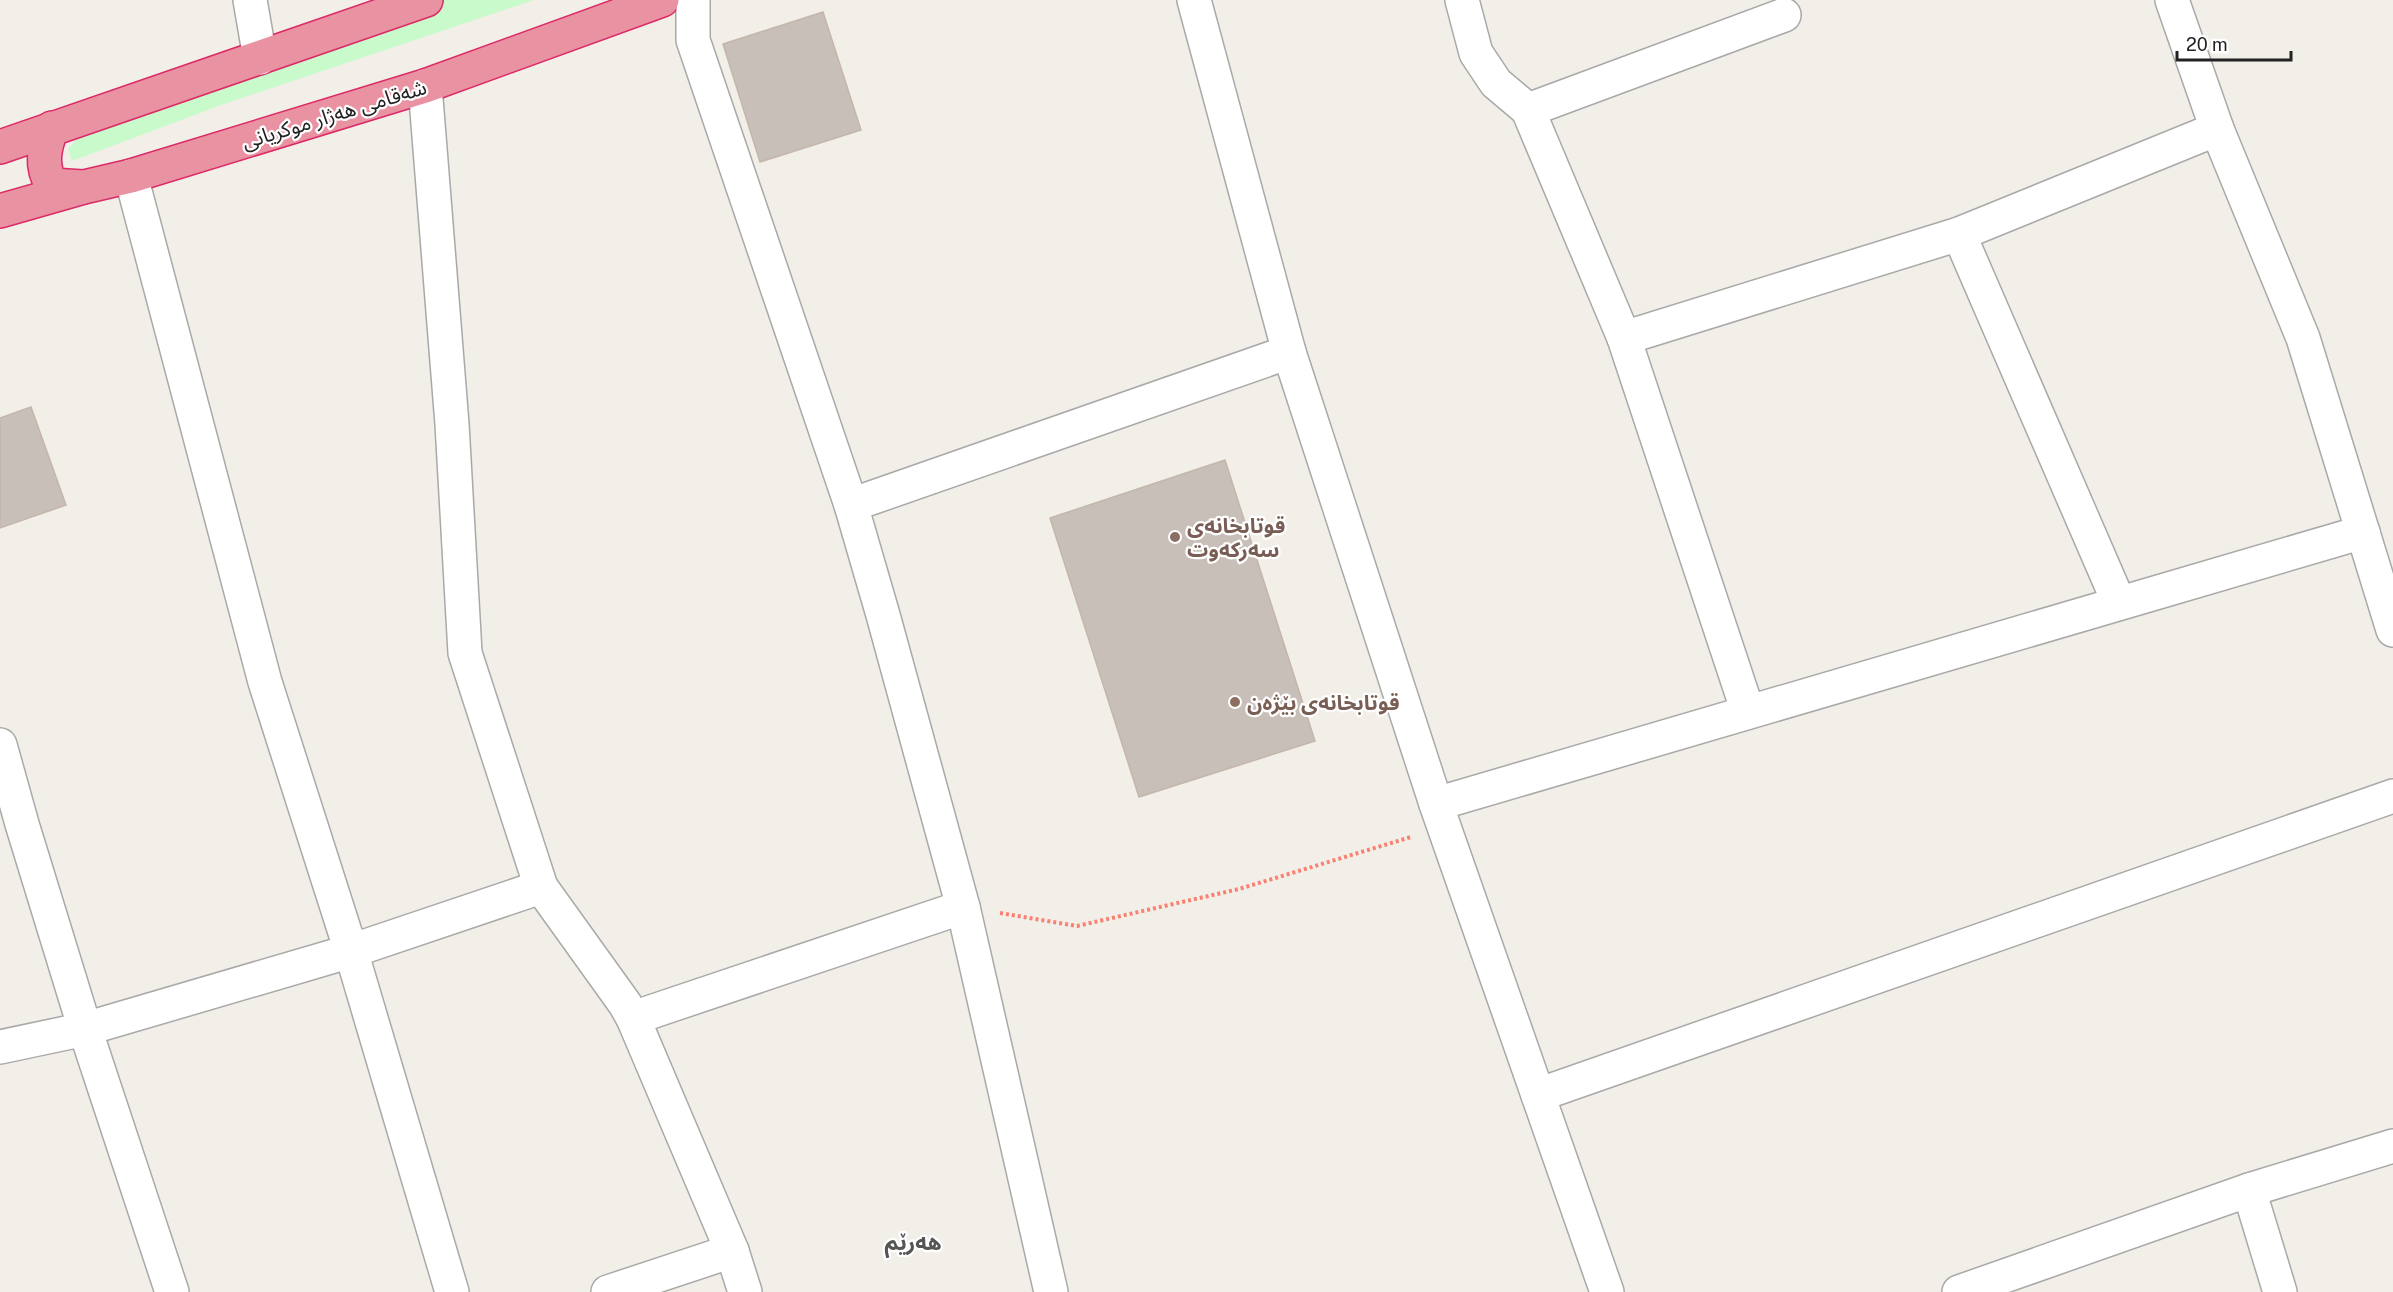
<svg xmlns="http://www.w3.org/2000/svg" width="2393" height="1292" font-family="'Public Sans','Noto Sans Arabic',sans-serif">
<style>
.park{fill:#c8facc}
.building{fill:#c7bfb8;stroke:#c4b6ab;stroke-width:1.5}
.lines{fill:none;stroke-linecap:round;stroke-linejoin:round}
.minor-casing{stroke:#a9a9a9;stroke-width:36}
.highway-casing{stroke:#dc2a67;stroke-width:36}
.path{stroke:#fa8072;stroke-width:4;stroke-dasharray:3 3;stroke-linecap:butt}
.minor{stroke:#fff;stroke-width:33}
.highway{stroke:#e892a2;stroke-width:33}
.education-dot{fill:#8d6e63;stroke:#fff;stroke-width:2}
.labels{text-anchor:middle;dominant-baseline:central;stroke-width:4.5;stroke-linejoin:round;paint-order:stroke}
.street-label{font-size:21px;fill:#222;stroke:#fff}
.education-label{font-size:21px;font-weight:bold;fill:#785e54;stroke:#fff;text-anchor:start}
.neighbourhood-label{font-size:22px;font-weight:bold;fill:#555;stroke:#fff}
</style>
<rect width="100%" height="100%" fill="#f2efe9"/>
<!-- park -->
<polygon class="park" points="427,0 534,0 221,105 72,161 68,149 78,138"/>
<!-- building -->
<g class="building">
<polygon points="823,12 861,130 760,162 723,44"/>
<polygon points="31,407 66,505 0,528 0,418"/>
<polygon points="1225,460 1315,741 1139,797 1050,518"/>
</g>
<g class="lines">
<!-- minor casing -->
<g class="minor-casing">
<g id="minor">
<polyline points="250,0 260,58"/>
<polyline points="693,0 693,40 851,505 883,615 963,907 1051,1292"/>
<polyline points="1194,0 1289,352 1436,804 1607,1292"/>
<polyline points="1462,0 1476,53 1496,83 1528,110 1624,338 1748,712"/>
<polyline points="2172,0 2217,129 2303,338 2393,630"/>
<polyline points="425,86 452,424 465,653 541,887 625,1004 633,1018 732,1251 745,1292"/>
<polyline points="1528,110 1784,15"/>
<polyline points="131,176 265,682 351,951 541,887"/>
<polyline points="1959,234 2119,603"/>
<polyline points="1624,338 1959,234 2217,129"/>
<polyline points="851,505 1289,352"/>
<polyline points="0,745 22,824 85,1029 351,951 452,1292"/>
<polyline points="1436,804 2363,532"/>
<polyline points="633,1018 963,907"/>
<polyline points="0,1047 85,1029 172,1292"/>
<polyline points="1538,1095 2393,796"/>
<polyline points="2249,1190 2280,1292"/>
<polyline points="608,1292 732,1251"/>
<polyline points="1959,1292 2249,1190 2393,1146"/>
</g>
</g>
<!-- highway casing -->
<g class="highway-casing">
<g id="highway">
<path d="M52,128C44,148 40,166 52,185L83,187"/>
<polyline points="0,147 426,0"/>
<polyline points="0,211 84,187 131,176 425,86 662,0"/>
</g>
</g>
<!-- path -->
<polyline class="path" points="1000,913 1077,926 1239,889 1411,837"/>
<!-- minor -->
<use href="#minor" class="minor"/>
<!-- highway -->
<use href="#highway" class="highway"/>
</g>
<!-- markers -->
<g class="education-dot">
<circle cx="1175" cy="537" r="6"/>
<circle cx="1235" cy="702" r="6"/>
</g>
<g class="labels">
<!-- street labels -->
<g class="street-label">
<text transform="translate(334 114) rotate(-17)">شەقامی ھەژار موکریانی</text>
</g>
<!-- education labels -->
<g class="education-label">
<text x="1187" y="525">قوتابخانەی<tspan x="1187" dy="24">سەرکەوت</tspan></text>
<text x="1247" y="702">قوتابخانەی بێژەن</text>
</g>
<!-- neighbourhood labels -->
<g class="neighbourhood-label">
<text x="913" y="1242">ھەرێم</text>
</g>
</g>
<!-- scale -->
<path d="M2177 51v9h114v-9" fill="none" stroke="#222222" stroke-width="3"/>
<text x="2186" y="51" font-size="18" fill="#222222" stroke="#ffffff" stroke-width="4.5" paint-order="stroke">20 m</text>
</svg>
